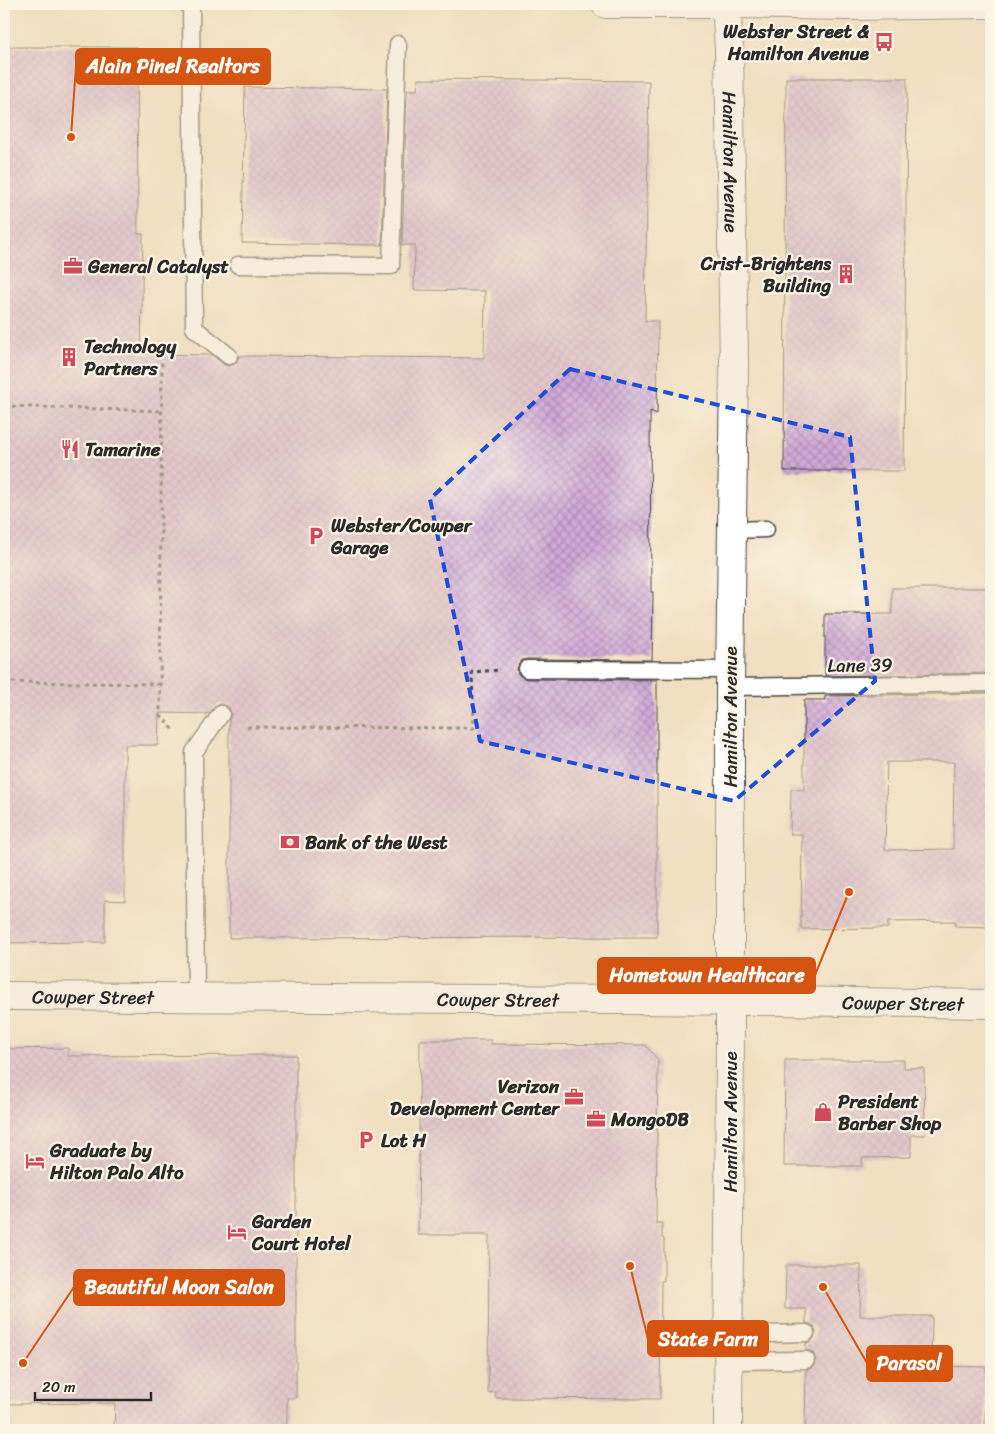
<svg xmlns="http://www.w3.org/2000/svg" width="995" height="1434" font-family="Sriracha,sans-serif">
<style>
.building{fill:url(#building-cross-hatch);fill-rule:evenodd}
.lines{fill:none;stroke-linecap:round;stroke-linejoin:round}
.service-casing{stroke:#494642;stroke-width:19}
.minor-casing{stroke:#494642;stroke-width:30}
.tertiary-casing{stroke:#494642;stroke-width:30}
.path{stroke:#494642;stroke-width:3;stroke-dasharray:4 4;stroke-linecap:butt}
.service{stroke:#fff;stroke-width:16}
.minor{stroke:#fff;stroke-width:28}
.tertiary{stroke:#fff;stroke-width:28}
.marked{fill:none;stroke:#1d4ed8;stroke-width:4;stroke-dasharray:10 6;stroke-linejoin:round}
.labels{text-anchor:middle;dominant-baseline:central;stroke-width:4.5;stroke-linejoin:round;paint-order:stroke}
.poi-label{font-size:19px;font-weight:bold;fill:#2b2b2b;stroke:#fcf5e5;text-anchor:start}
.street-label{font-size:19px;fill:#2b2b2b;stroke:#fcf5e5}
.leader{fill:none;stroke:#d5540f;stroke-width:2}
.callout-dot{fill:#d5540f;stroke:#fcf5e5;stroke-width:2}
.callout{fill:#d5540f;stroke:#d5540f;stroke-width:2}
.callout-label{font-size:20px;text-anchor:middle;font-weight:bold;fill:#fff}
</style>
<defs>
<pattern id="building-cross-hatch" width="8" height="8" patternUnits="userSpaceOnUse" patternTransform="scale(1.25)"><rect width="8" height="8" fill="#d1aad9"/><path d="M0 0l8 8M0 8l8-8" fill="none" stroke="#aa8bb0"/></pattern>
</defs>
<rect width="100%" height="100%" fill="#fcf5e5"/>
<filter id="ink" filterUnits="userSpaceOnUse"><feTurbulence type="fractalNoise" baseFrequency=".02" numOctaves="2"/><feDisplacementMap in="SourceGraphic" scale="10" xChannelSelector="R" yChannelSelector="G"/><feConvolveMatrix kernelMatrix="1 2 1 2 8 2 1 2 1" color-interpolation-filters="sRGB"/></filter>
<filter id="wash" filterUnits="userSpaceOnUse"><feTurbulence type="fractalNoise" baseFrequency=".0096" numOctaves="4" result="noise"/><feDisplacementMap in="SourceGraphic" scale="20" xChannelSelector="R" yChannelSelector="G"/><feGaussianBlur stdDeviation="1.12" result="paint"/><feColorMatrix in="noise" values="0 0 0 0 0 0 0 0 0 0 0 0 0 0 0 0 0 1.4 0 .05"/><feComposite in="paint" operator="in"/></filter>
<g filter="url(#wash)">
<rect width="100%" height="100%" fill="#f1dfc1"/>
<g id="blocks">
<!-- building -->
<g class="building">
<polygon points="4,47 137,47 138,234 143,234 141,354 212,355 223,364 228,366 232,365 236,363 239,356 484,358 485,291 414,290 415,245 402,245 407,90 417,90 418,79 649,81 645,321 658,321 657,414 650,411 651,592 653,592 652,660 527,659 522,660 519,664 517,669 518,674 522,677 527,679 657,680 657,937 229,938 229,720 231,714 230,709 227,706 221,704 216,705 209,714 159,713 158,745 125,745 125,901 105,900 105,942 4,943"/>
<polygon points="786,78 907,78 904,471 784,471"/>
<polygon points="245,87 387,89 382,245 242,243"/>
<polygon points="892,588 991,588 991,673 825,676 825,614 892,614"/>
<path d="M991,693V927L955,926V921L888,922V928L801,929L802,834H790L791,789L804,790V700H825V696ZM887,762H954L953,849L885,850Z"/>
<polygon points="420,1040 491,1040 491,1044 645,1045 658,1060 656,1223 662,1223 662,1238 664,1239 664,1281 661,1281 660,1399 495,1398 496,1392 488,1393 489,1235 418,1235"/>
<polygon points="68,1048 68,1056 296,1055 296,1398 287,1398 287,1430 114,1430 115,1403 4,1404 4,1049"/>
<polygon points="785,1060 904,1060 904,1068 924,1068 925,1135 911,1135 911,1157 862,1158 862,1166 784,1166"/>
<polygon points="786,1265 861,1265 860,1316 932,1316 931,1366 986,1367 985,1430 805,1430 806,1370 812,1368 814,1365 816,1360 814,1354 810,1351 806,1350 806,1343 811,1342 814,1338 816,1332 814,1327 811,1324 806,1323 806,1309 785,1309"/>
</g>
</g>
</g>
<g filter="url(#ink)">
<use href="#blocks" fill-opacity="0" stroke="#494642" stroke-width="1"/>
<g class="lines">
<!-- service casing -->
<g class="service-casing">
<g id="service">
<polyline points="191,4 194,328 229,356"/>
<polyline points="238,265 391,266 398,44"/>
<polyline points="732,530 766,529"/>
<polyline points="527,669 730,670"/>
<polyline points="730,687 991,683"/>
<polyline points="196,998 194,752 221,714"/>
<polyline points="729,1335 806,1333"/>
<polyline points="729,1361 806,1360"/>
</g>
</g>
<!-- minor casing -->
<g class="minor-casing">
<g id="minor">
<polyline points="606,4 715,4"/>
<polyline points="734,4 850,6 991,4"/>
<path id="s1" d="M4,996L776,1001L991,1004"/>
</g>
</g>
<!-- tertiary casing -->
<g class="tertiary-casing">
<g id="tertiary">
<path id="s2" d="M726,4L729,49L734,363L730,687V1034L728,1430"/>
</g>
</g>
<!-- path -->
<g class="path">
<polyline points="170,343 162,348 160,715 175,731"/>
<polyline points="4,406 162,411"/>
<polyline points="4,682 160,684"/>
<polyline points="247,727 474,728 472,672 499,670"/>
</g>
<!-- service -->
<use href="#service" class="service"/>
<!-- minor -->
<use href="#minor" class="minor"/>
<!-- tertiary -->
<use href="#tertiary" class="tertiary"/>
</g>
</g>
<!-- marked area -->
<path d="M0 0H995V1434H0ZM570,369L850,437L875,681L734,801L480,741L430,499Z" fill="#f1dfc1" fill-opacity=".55" fill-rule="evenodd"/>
<path class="marked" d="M570,369L850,437L875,681L734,801L480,741L430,499Z"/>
<!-- icons -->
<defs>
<g id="bus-bare" transform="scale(1.5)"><path d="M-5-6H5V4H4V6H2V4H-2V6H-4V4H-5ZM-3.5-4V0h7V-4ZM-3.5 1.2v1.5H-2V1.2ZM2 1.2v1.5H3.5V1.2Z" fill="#d1495b" stroke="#fcf5e5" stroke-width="2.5" paint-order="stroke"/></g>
<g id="office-bare" transform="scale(1.5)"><path d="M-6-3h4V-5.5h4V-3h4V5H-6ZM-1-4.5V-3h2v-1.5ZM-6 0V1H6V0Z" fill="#d1495b" stroke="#fcf5e5" stroke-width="2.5" paint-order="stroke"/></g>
<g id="building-bare" transform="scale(1.5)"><path d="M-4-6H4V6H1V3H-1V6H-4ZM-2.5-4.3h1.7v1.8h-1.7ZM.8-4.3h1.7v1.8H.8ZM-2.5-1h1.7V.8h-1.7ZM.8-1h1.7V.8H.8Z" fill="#d1495b" stroke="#fcf5e5" stroke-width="2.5" paint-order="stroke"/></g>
<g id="restaurant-bare" transform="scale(1.5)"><path d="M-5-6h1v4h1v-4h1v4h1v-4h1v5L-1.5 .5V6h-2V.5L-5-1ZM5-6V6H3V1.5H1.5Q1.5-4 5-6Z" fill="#d1495b" stroke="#fcf5e5" stroke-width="2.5" paint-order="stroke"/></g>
<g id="parking-bare" transform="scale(1.5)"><path d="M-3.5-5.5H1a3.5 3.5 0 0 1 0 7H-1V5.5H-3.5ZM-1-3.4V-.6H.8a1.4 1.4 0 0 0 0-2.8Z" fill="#d1495b" stroke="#fcf5e5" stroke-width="2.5" paint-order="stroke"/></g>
<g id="bank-bare" transform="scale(1.5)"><path d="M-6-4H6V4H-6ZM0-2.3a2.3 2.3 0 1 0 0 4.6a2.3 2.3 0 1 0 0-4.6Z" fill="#d1495b" stroke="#fcf5e5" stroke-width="2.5" paint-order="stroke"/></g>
<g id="shop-bare" transform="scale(1.5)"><path d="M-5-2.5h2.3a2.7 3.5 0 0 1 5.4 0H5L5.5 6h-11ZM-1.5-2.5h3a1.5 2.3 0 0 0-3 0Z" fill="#d1495b" stroke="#fcf5e5" stroke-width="2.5" paint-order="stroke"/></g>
<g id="hotel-bare" transform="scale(1.5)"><path d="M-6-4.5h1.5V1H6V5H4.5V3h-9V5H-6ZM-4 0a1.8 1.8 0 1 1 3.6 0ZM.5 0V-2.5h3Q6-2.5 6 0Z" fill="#d1495b" stroke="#fcf5e5" stroke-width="2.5" paint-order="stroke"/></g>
</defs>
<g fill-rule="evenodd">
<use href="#bus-bare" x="884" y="42"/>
<use href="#office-bare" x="73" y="266"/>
<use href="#building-bare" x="846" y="274"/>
<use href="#building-bare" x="69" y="357"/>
<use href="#restaurant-bare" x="70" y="449"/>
<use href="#parking-bare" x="316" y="536"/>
<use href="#bank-bare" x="290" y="842"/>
<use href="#office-bare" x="574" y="1097"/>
<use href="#shop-bare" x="823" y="1112"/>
<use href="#office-bare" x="596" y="1119"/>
<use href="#parking-bare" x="366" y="1140"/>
<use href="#hotel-bare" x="35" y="1161"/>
<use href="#hotel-bare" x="237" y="1232"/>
</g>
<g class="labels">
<!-- poi labels -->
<g class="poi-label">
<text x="869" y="31" text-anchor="end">Webster Street &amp;<tspan x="869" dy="22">Hamilton Avenue</tspan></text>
<text x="831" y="263" text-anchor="end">Crist-Brightens<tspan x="831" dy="22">Building</tspan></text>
<text x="88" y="266">General Catalyst</text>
<text x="84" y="346">Technology<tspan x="84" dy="22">Partners</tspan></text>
<text x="85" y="449">Tamarine</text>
<text x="331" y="525">Webster/Cowper<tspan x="331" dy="22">Garage</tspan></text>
<text x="305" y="842">Bank of the West</text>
<text x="559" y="1086" text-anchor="end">Verizon<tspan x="559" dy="22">Development Center</tspan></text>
<text x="838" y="1101">President<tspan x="838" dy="22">Barber Shop</tspan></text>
<text x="611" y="1119">MongoDB</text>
<text x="381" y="1140">Lot H</text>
<text x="50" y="1150">Graduate by<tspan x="50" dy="22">Hilton Palo Alto</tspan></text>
<text x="252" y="1221">Garden<tspan x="252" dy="22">Court Hotel</tspan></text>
</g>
<!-- street labels -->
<g class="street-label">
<text stroke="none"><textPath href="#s2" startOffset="158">Hamilton Avenue</textPath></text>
<text transform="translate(860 665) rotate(-1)">Lane 39</text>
<text transform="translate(730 717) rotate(-90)">Hamilton Avenue</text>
<text stroke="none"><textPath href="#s1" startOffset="89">Cowper Street</textPath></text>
<text stroke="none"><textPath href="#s1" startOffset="494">Cowper Street</textPath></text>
<text stroke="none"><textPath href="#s1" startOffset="899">Cowper Street</textPath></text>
<text transform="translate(730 1122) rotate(-90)">Hamilton Avenue</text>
</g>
</g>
<!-- callouts -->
<path class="leader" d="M71 137L76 66M849 892L815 975M23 1363L74 1287M630 1266L648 1339M823 1287L867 1363"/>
<g class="callout-dot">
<circle cx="71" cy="137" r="5"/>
<circle cx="849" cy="892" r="5"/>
<circle cx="23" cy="1363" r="5"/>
<circle cx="630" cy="1266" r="5"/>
<circle cx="823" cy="1287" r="5"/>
</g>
<g class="callout">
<rect x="76" y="49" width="194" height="35" rx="5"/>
<rect x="598" y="958" width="217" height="35" rx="5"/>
<rect x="74" y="1270" width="210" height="35" rx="5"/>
<rect x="648" y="1321" width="120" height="35" rx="5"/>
<rect x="867" y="1346" width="85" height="35" rx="5"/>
</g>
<g class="callout-label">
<text x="173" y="73">Alain Pinel Realtors</text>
<text x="707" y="982">Hometown Healthcare</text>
<text x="179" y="1294">Beautiful Moon Salon</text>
<text x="708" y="1346">State Farm</text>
<text x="909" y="1370">Parasol</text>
</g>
<!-- margin -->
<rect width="995" height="1434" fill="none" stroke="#fcf5e5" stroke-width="20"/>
<!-- scale -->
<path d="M35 1392v8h116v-8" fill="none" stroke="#2b2b2b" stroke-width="2.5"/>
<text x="42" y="1392" font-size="15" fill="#2b2b2b" stroke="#fcf5e5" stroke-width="4" paint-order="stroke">20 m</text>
</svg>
